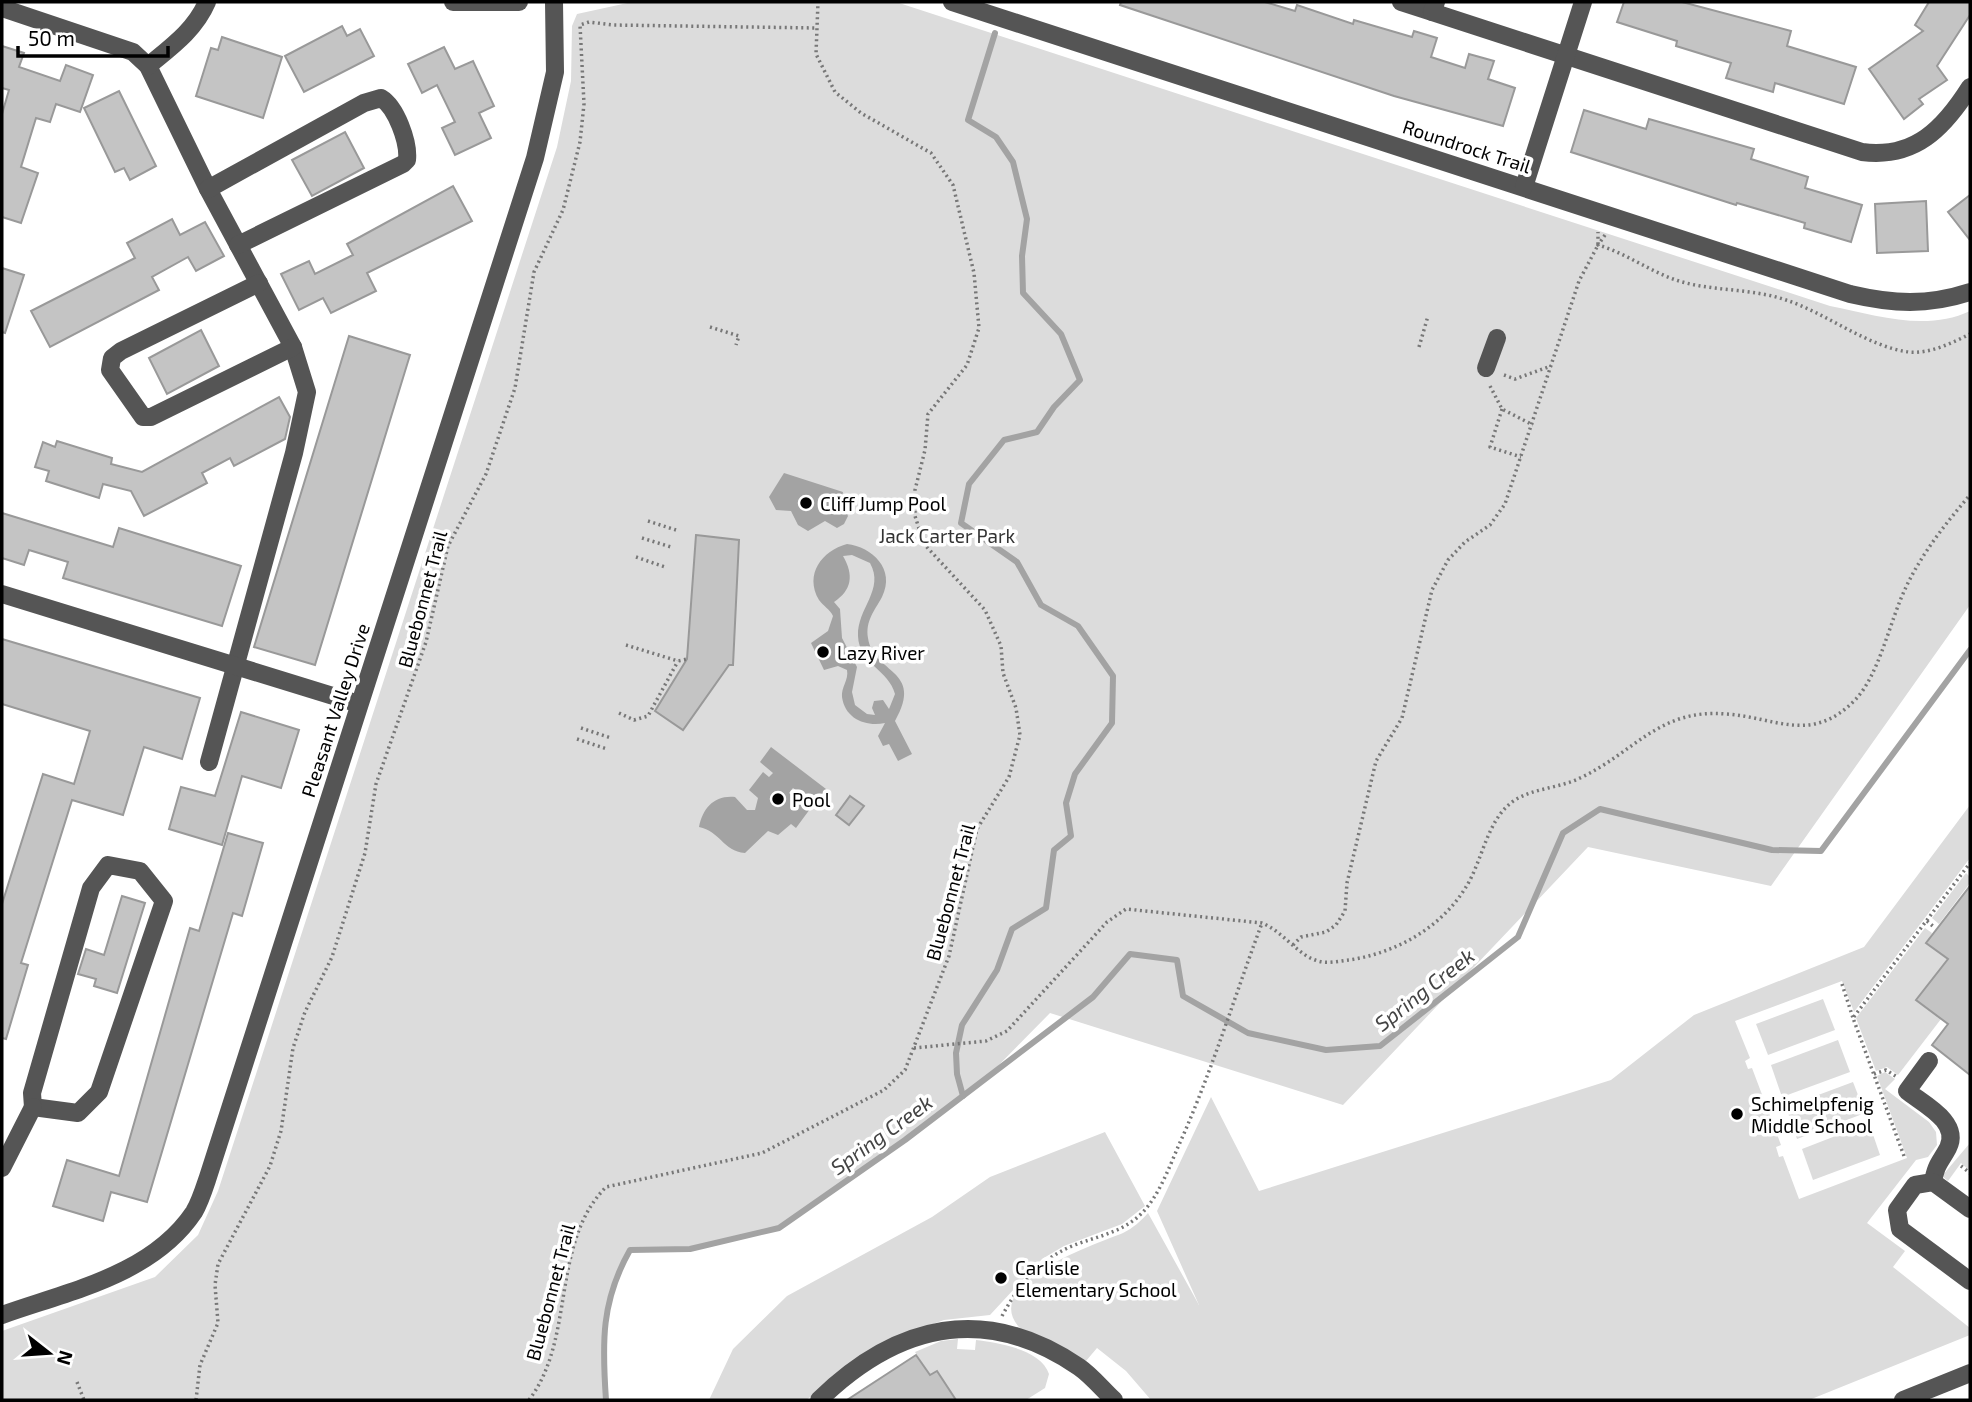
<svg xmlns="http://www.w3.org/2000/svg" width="1972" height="1402" font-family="'Exo 2',sans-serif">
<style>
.green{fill:#dcdcdc}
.water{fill:#a3a3a3;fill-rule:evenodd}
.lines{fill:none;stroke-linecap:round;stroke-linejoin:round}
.stream{stroke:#a3a3a3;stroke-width:6}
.building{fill:#c4c4c4;stroke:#999;stroke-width:2}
.path{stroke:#777;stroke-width:3.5;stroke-dasharray:2 3.5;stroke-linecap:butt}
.minor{stroke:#555;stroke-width:18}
.poi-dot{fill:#000;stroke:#fff;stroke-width:2.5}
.labels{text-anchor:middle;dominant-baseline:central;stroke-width:7;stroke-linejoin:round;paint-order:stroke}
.street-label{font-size:19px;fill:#000;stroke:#fff}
.poi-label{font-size:19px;fill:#000;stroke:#fff;text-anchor:start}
.park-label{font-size:19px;fill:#333;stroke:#fff}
.water-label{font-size:21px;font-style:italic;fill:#444;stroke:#fff}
</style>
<rect width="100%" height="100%" fill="#fff"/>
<!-- green -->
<g class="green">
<path d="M632,2H896L1830,306C1875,315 1926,332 1970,311V605L1771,886L1588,847L1343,1105L1050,1013L986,1078L905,1140L779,1228L690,1249L630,1250C601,1301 602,1343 606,1400H2V1331L155,1277L198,1235L218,1191L557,147L571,81L572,26L577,14Z"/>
<path d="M1970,805V858L1854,1012L1842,981L1735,1021L1750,1058L1745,1061L1748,1069L1752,1068L1781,1145L1776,1147L1779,1157L1783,1156L1799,1199L1907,1158L1877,1076L1885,1072L1895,1079L1885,1089L1929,1122L1936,1132L1937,1145L1928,1157L1916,1160L1867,1223L1905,1251L1893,1267L1970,1328V1335L1809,1400H1151L1126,1371L1097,1348L1086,1361C1068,1348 1031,1341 1018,1326C982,1282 1098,1243 1123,1233C1133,1228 1141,1221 1148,1213L1199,1305L1157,1211L1211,1097L1259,1191L1611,1080L1694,1015L1864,947Z"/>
<polygon points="1966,873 1970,877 1970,883 1939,924 1932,918"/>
<polygon points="1925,928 1932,933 1927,943 1948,959 1917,1000 1941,1019 1898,1075 1887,1067 1876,1071 1856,1018"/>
<polygon points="1823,999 1835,1030 1768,1055 1756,1024"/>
<polygon points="1838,1040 1850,1072 1782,1097 1771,1065"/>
<polygon points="1853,1082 1865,1113 1797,1139 1786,1107"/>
<polygon points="1869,1123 1880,1155 1813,1180 1802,1149"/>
<polygon points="1105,1132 1145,1206 1122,1224 1064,1246 1042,1259 990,1315 944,1320 892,1339 806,1400 709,1400 733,1349 787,1296 932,1217 990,1177"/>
<polygon points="1970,1143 1970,1171 1961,1163 1948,1181 1942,1176"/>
<path d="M958,1339L957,1349L975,1350L976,1340C998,1343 1041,1349 1049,1374L1045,1388L1026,1400H956L937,1371L930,1375L915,1352L941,1341Z"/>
</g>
<!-- water -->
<g class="water">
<polygon points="784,473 843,492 841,502 848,516 844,524 837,528 825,521 808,531 798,525 791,511 776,510 769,497"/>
<path d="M847,544C872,547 896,569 882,597C875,610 865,621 868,638C873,674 925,669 895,721L912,754L898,761L889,744L883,746L878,736L885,723C866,727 845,719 842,697C841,687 849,680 847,670L838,666L824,670L811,643L828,631L833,616C830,609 823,606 819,600C804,574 822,551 847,544ZM852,555L870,563C885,590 857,608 858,636C859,664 889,670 895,694L889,709L883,700L874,701L872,708L875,715L867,714L855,705L852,692L857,667L842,638L840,609L834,602C852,590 854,575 843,556Z"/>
<path d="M771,747L826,789L814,804L793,788L789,793L810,809L796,828L791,824L778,835L768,831L745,853C723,851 720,831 699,827C703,808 714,795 735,797L747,810H755L758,798L749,790L763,772L769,777L773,773L760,762Z"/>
</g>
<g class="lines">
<!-- stream -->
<g class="stream">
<polyline points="963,1096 957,1074 956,1053 962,1025 997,970 1012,929 1046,908 1054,850 1071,836 1066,803 1075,774 1112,723 1113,676 1078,626 1041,605 1017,562 961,523 969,484 1004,440 1037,432 1054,407 1080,380 1061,334 1023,293 1022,256 1027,219 1013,162 996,137 968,120 995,33"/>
<path d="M606,1400C602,1343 601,1301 630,1250L690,1249L779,1228L905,1140L1093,997L1130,954L1177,960L1183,996L1248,1033L1326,1050L1380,1046L1518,937L1563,833L1600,809L1772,850L1821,851L1970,650"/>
</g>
</g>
<!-- building -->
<g class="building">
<polygon points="1121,2 1265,2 1295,11 1297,5 1353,24 1354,20 1412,37 1414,31 1437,38 1431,57 1465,68 1469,54 1494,61 1488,79 1515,88 1503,126 1394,96 1120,5"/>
<polygon points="1624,2 1682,2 1791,31 1787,46 1856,67 1844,104 1775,83 1773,92 1726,78 1731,63 1676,46 1677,41 1617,22"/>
<polygon points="1929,2 1970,2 1970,15 1937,66 1947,80 1919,99 1923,104 1904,119 1869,69 1923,31 1915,25"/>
<polygon points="342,26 347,36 360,29 374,56 304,92 285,56"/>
<polygon points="222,37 282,57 263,118 196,96 211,48 218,50"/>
<polygon points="2,46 24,53 19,67 60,81 66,65 93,75 80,112 56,104 50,122 36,118 21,167 38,173 21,223 2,217 2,114 9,90 2,88"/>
<polygon points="444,47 455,69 473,61 494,106 479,113 491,138 455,155 442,128 455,122 437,85 422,93 408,64"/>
<polygon points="119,91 156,166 130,180 124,168 115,172 84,108"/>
<polygon points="1584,110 1646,129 1649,119 1754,149 1751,159 1808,177 1805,188 1862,205 1851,242 1804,228 1805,223 1737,203 1736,205 1571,152"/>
<polygon points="345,132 364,168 312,196 292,160"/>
<polygon points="453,186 472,221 367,273 376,291 331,313 323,298 299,310 281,274 309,261 315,274 353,255 347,244"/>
<polygon points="1970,195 1970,240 1948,212"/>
<polygon points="1926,201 1928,251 1877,253 1875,204"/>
<polygon points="172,219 180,235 205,222 224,256 196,271 188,257 152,277 159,290 50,347 31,311 135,258 127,243"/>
<polygon points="2,268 24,275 5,333 2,332"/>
<polygon points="201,330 219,366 167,394 149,358"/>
<polygon points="349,336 410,355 315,665 254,647"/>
<polygon points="279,397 290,417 285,439 234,466 230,458 202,473 207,483 144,516 131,491 103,484 99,498 46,481 49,471 35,467 43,442 55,447 57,441 112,458 111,464 142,472"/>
<polygon points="2,513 113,547 119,528 241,566 222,626 63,578 68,562 29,550 24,565 2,558"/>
<polygon points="696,535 739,540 733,665 729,665 683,730 655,711 687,659"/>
<polygon points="2,639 200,698 182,759 144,747 123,815 72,800 21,963 28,965 6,1039 2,1038 2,904 43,774 74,784 90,731 2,704"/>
<polygon points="241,712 299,730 281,788 242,776 222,845 169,829 181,787 215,796"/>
<polygon points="850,796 864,806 849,825 836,815"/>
<polygon points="228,833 263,843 242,916 233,913 147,1202 111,1192 103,1221 53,1206 67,1160 119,1176 190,928 199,931"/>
<polygon points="1970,886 1970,1075 1932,1045 1948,1024 1916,1000 1948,959 1926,943"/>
<polygon points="122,896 145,903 117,993 94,986 96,979 78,974 86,949 104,955"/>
<polygon points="916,1355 930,1375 937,1371 956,1400 847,1400"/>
</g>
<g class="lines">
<!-- path -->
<g class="path">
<path d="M1605,235L1598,245C1629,254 1654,275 1686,283C1718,291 1754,289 1786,300C1826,313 1868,347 1909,352C1930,354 1952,343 1970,334"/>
<polyline points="710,327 739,336 736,345"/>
<polyline points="1419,347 1428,316"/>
<polyline points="1504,375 1515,379 1551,366"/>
<polyline points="1490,386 1502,409 1533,425"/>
<polyline points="1502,409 1490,447 1521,457"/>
<polyline points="648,521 676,530"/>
<polyline points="642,538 671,547"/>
<polyline points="636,557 665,567"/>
<polyline points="626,645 678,661 687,659"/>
<polyline points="619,713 634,720 648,716 678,661"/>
<polyline points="581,728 611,738"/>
<polyline points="577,739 607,749"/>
<polyline points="1927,921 1935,928"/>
<polyline points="1293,945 1301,937 1326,932 1336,925 1345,911 1347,883 1376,761 1402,718 1432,590 1448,560 1465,542 1490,525 1505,504 1579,281 1598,245 1598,232"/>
<polyline points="1842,984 1853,1018"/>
<path d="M914,1048L986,1041L1007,1031L1107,922L1126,909L1262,923C1284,932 1297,955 1318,961C1328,964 1339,961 1349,960C1396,953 1441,928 1466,887C1483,860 1487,818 1515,800C1534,788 1560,788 1580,778C1634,753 1659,708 1726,714C1775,717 1811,745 1855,700C1880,674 1890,619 1907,585C1923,552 1946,523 1970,495"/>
<polyline points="1874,1074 1886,1070 1897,1077"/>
<polyline points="1904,1156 1853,1018 1970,863"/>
<polyline points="1961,1166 1970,1173"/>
<path d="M1002,1316C1018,1286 1039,1260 1072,1246C1097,1236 1123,1233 1143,1212C1159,1195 1169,1168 1178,1147C1211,1074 1234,998 1262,923"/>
<polyline points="77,1382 84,1400"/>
<polyline points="196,1400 200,1365 218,1323 215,1285 218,1264 270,1166 281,1131 293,1048 305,1012 332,957 365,853 376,784 426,642 448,546 486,474 515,388 534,272 563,210 580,142 584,104 580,25 589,22 613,25 817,28"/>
<path d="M529,1400C576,1338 550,1244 606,1187L762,1153L884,1090L905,1070L949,956L977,829L1009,777L1020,735L1016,708L1003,673L1001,646L985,610L924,544L915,516V490L925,450L928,414L967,365L979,328L974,273L953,185L931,153L861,113L835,92L816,54L818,2"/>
</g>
<!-- minor -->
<g class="minor">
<polyline points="453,2 519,2"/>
<path d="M952,2L1850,294C1893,304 1927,306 1970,292"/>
<polyline points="1401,2 1432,12"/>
<path d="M1436,2L1432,12L1862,152C1915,159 1944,128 1970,87"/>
<polyline points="2,8 133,52 148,66 208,189 293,347 307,392 294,453 209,762"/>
<path d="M148,66C171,47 195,30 207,2"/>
<polyline points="1524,187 1583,2"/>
<path d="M208,189L364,103L381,98C396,107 409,142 407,160L403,164L238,245"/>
<polyline points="259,283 121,351 112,358 110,370 143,417 151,417 293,347"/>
<polyline points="1486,368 1497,338"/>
<polyline points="2,594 359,704"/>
<polygon points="108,865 140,871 164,901 99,1092 78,1113 33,1107 32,1093 91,888"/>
<path d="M1929,1061L1907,1091C1923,1104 1961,1122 1948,1148C1940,1163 1936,1164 1933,1182"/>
<polyline points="2,1168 33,1107"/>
<polyline points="1970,1209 1933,1182 1915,1185 1897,1210 1900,1229 1970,1281"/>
<path d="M2,1315C69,1291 152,1275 194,1212C200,1202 204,1189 208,1177L535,158L555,72L554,2"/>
<path d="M819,1400C897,1324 985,1303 1079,1367C1092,1376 1103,1390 1114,1400"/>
<polyline points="1903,1400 1970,1373"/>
</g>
</g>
<!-- markers -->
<g class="poi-dot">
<circle cx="806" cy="503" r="7"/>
<circle cx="823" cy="652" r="7"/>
<circle cx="778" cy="799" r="7"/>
<circle cx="1737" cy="1114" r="7"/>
<circle cx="1001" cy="1278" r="7"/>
</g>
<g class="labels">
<!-- street labels -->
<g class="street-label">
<text transform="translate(1467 146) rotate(18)">Roundrock Trail</text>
<text transform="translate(422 599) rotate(-75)">Bluebonnet Trail</text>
<text transform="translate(335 710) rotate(-72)">Pleasant Valley Drive</text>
<text transform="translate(950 892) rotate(-75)">Bluebonnet Trail</text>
<text transform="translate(550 1292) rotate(-75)">Bluebonnet Trail</text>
</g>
<!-- poi labels -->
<g class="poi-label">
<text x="820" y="503">Cliff Jump Pool</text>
<text x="837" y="652">Lazy River</text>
<text x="792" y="799">Pool</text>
<text x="1751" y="1103">Schimelpfenig<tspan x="1751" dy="22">Middle School</tspan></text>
<text x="1015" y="1267">Carlisle<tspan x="1015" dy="22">Elementary School</tspan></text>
</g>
<!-- park labels -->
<g class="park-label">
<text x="947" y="535">Jack Carter Park</text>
</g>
<!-- water labels -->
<g class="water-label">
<text transform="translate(1424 989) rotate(-38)">Spring Creek</text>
<text transform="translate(881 1134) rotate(-36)">Spring Creek</text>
</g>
</g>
<!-- border -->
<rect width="1972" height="1402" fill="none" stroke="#000000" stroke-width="7"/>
<!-- north arrow -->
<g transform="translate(49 1353) rotate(107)" stroke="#ffffff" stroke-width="5" paint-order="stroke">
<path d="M0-5L12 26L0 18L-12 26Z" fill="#000000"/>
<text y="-10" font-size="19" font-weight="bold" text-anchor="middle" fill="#000000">N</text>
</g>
<!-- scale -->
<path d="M18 46v10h150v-10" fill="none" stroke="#000000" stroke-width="3.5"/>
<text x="28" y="46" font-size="21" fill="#000000" stroke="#ffffff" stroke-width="5" paint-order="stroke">50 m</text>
</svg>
